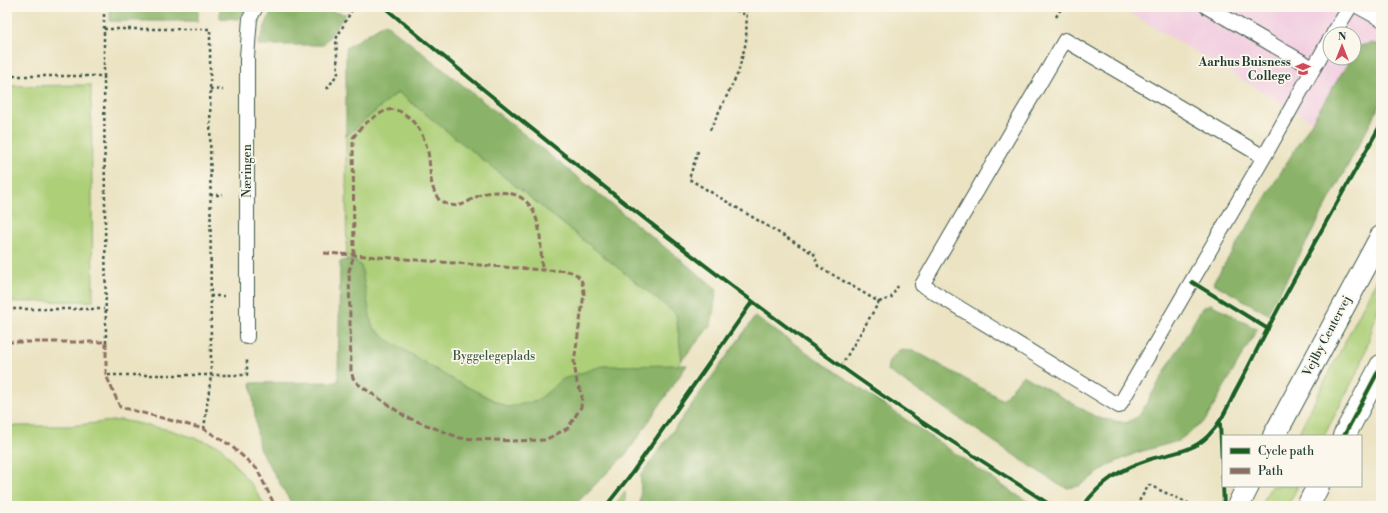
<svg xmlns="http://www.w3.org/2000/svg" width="1388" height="513" font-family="'Libre Bodoni',serif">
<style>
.built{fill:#f2cfe1;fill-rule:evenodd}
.green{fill:#adcf78;stroke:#668656}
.forest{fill:#8ab268;stroke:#54784e}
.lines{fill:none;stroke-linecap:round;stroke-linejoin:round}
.service-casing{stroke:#3e5649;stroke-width:16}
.tertiary-casing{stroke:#3e5649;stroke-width:24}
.path{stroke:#3e5649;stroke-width:2.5;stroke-dasharray:3 3;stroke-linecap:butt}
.service{stroke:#fff;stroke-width:14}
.tertiary{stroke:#fff;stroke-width:22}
.quiet{stroke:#8d6e63;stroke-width:3;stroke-dasharray:6 3;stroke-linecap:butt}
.cycleway-casing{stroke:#fbf7ec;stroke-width:6}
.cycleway{stroke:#1b5e20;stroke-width:4}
.labels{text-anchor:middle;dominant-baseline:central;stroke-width:3.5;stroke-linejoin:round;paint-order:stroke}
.poi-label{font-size:12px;font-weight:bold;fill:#1f3d34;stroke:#fbf7ec;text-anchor:end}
.street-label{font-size:12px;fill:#1f3d34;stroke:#fbf7ec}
.park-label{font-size:12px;fill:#3b5a42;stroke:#fbf7ec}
</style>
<rect width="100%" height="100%" fill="#fbf7ec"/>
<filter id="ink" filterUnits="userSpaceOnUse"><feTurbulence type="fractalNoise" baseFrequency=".025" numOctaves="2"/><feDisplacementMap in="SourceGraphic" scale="8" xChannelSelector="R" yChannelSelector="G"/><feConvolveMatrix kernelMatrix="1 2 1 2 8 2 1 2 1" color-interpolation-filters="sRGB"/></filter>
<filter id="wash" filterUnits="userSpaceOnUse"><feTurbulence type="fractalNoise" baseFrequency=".012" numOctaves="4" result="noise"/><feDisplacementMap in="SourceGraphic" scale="16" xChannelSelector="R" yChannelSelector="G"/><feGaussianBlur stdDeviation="0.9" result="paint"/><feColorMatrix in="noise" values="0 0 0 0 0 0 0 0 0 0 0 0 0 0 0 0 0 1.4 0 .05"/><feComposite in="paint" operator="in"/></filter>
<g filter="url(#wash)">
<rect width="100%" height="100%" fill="#ebe3c2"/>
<!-- built -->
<path class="built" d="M1120,7H1381V80L1345,141ZM1330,34H1354V58H1330Z"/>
<!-- green -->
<g class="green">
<polygon points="91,85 93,301 7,302 7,86"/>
<polygon points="398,92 676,314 682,360 558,506 322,506 347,344 346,136"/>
<polygon points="1381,271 1381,300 1361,365 1324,436 1297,436"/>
<polygon points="121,420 170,430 220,446 254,488 265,506 7,506 7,426 70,426"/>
<polygon points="1271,486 1298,486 1288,506 1261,506"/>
<polygon points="625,492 625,506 615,506"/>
</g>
<!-- forest -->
<g class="forest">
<rect x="110" y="7" width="88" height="14"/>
<polygon points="220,7 247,7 239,19 220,18"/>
<polygon points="280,7 304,7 346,14 323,45 258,45 270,14"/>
<polygon points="385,23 717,289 711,325 682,360 676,314 398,92 346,136 346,48"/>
<polygon points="1371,43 1381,45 1381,98 1376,113 1268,314 1213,283 1351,58 1354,58 1354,53 1357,47"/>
<polygon points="345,260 355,261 361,265 372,326 388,340 448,377 507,407 537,401 563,379 602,366 687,365 627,453 574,506 293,506 259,448 251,383 338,382 340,262"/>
<polygon points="1211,304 1257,329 1205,421 1178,441 1136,453 1111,464 1079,486 1068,488 1059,485 887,370 889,361 899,350 915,351 1003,400 1023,375 1098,418 1126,423 1139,416 1202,308"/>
<polygon points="755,317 1012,492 1036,506 640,506 641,475"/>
</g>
</g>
<g filter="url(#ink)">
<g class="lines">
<!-- service casing -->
<g class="service-casing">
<g id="service">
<polyline points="1207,7 1313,68"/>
<polyline points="1359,7 1381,19"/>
<polyline points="1333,34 1350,7"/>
<polyline points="1264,157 1065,40 922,285 1119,406 1264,157 1330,39"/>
<polyline points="247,337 247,57 250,18 256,7"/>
</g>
</g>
<!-- tertiary casing -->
<g class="tertiary-casing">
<g id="tertiary">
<polyline points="1274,436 1381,237"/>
<polyline points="1344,436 1381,366"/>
<polyline points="1238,506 1248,486"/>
<polyline points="1308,506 1318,486"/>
</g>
</g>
<!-- path -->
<g class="path">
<polyline points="731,7 747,16"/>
<polyline points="1056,17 1062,7"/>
<polyline points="104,29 210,29 211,375 106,375"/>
<polyline points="7,76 104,76 104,7"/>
<polyline points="104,76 106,342"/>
<polyline points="210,89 223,90"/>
<polyline points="327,89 338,73 336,39 353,8"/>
<polyline points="710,130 738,73 746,42 747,7"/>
<polyline points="698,151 689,179 814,254 818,266 879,302 841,366"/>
<polyline points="210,195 223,195"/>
<polyline points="210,296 224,296"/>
<polyline points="879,302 891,298 898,286"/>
<polyline points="7,309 104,309"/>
<polyline points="204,429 211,375 247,375 247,359"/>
<polyline points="1136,506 1149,485 1194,506"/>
</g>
<!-- service -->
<use href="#service" class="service"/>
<!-- tertiary -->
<use href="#tertiary" class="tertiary"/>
<!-- quiet -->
<g class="quiet">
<path d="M324,253L354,255L542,270C564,271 583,266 584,294L574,362L577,383L582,395L581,407L568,428L545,440L512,441L460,438L406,417L358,384L353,378L351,371L349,271L354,255L353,138C360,127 371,118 383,112C402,101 423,130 427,148C432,166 427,185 440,201C461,211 463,203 480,195C489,191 499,192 508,193C544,199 540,242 542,270"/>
<polyline points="7,342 106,342 106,375 120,407 204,429 230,445 257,469 275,506"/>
</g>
<!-- cycleway casing -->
<g class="cycleway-casing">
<g id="cycleway">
<path d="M384,7C532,131 682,252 839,365C908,415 981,460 1052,506"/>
<polyline points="1192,282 1268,329"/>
<polyline points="1220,423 1224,506"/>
<polyline points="1344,436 1381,366"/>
<polyline points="606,506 632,473 752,302"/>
<path d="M1083,506C1102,481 1120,469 1151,459C1172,453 1192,452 1208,436C1221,423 1227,408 1235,392C1246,372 1256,351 1267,330C1303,261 1343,193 1381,124"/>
</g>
</g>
<!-- cycleway -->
<use href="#cycleway" class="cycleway"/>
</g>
</g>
<!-- icons -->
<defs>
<g id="university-bare" transform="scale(1.2)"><path d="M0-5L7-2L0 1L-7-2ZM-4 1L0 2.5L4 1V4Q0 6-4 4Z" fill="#d1495b" stroke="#fbf7ec" stroke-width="2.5" paint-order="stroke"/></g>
</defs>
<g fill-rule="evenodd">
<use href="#university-bare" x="1303" y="69"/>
</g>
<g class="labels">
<!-- poi labels -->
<g class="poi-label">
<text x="1291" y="62">Aarhus Buisness<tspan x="1291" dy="14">College</tspan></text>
</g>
<!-- street labels -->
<g class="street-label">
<text transform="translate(247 171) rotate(-90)">Næringen</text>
<text transform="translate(1327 336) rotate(-62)">Vejlby Centervej</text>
</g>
<!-- park labels -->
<g class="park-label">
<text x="494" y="356">Byggelegeplads</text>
</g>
</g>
<!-- margin -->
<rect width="1388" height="513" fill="none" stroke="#fbf7ec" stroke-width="24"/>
<!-- legend -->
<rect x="1222" y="435" width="140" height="52" fill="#fbf7ec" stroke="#a3ada2"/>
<rect x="1230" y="448" width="20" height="6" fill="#1b5e20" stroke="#a3ada2"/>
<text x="1258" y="455" font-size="12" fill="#1f3d34">Cycle path</text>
<rect x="1230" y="468" width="20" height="6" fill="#8d6e63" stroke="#a3ada2"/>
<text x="1258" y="475" font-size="12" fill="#1f3d34">Path</text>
<!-- north arrow -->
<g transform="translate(1342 46)"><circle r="19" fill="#fbf7ec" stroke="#a3ada2"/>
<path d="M0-3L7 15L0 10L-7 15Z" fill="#d1495b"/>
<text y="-6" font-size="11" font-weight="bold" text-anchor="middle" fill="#1f3d34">N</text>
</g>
</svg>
